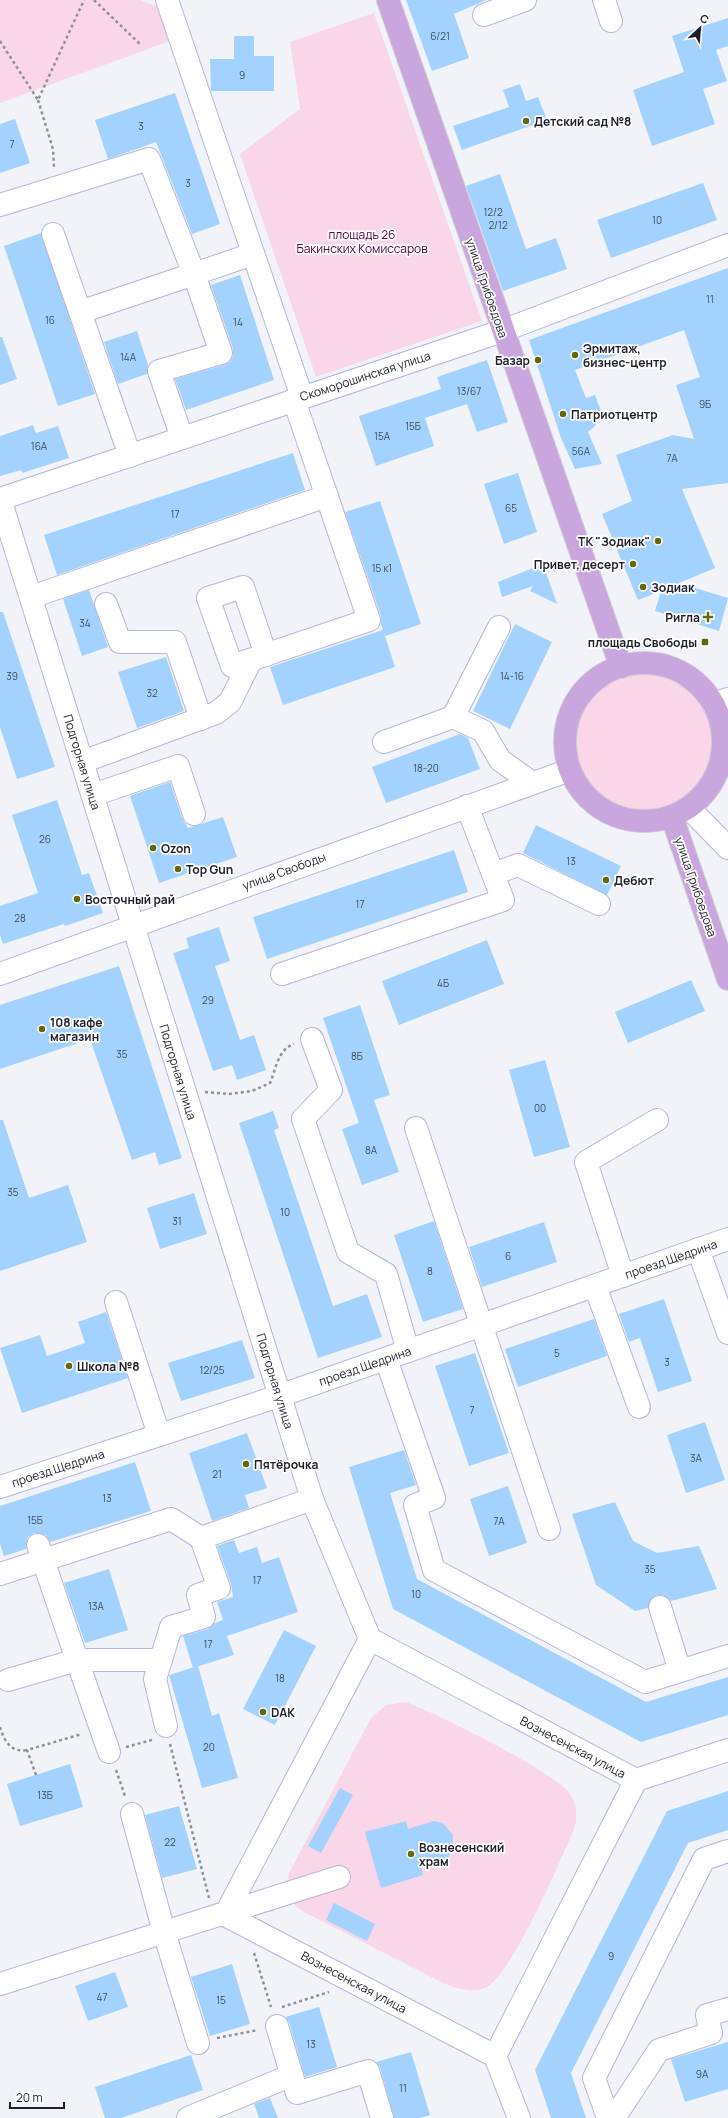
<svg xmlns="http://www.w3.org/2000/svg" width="728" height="2118" font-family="Manrope,sans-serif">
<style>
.green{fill:#fad6e9}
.building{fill:#a2d2fd}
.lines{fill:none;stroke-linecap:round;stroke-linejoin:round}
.minor-casing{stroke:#b3b7d8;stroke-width:24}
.major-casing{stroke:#ceced0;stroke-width:24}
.path{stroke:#8f9099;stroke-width:2.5;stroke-dasharray:3 3;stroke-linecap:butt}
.minor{stroke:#fff;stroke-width:22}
.major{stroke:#caa6df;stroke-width:22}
.poi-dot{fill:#636909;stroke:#fff;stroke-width:1.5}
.labels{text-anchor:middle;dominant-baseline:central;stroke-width:3.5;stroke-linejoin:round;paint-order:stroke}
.number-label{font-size:10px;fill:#3f4c60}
.poi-label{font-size:12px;font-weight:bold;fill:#1e1f2b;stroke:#fff;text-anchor:start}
.park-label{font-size:12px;fill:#54003b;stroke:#fff}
.street-label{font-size:12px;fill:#1e1f2b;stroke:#fff}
</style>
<rect width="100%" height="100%" fill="#f2f3f9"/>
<!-- green -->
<g class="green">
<polygon points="0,0 140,0 158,7 170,41 0,103"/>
<polygon points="374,13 482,321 316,377 240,154 300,109 290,42"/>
<circle cx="644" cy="742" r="69"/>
<path d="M406,1702C433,1712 563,1775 572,1797C577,1806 577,1817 575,1827C562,1857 511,1978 485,1988C471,1994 456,1988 443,1983L302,1911C289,1902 286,1888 289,1873L371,1718L386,1705Z"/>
</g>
<!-- building -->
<g class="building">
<polygon points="406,0 486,0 454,14 469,58 432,71"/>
<polygon points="728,18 728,46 716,50 727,81 703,89 715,124 652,146 633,90 684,72 672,36"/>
<polygon points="234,36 254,36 254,56 274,56 274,91 211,91 210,59 234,59"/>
<polygon points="520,84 526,101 538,97 547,120 462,150 453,126 509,107 503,90"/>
<polygon points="175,93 220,224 192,234 156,142 108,159 95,120"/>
<polygon points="15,119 30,163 0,173 0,124"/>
<polygon points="500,174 526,249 556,238 567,269 503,291 466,186"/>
<polygon points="703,183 717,220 611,258 597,220"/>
<polygon points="41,233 95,394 58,406 4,246"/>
<polygon points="728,268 728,483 682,489 715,568 679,583 728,598 719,631 655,611 661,591 638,600 602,514 632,501 616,455 673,435 694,439 676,385 700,377 684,330 575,370 586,398 595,395 603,416 593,420 596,425 588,432 602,464 575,469 561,438 529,340"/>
<polygon points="240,275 274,380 186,410 175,379 224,365 230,362 233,356 233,349 211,285"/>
<polygon points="137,331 148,365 147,374 118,384 104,342"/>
<polygon points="0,337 2,337 17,379 0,385"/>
<polygon points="487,360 508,422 477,432 467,404 425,418 434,446 376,466 359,416 441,389 437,377"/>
<polygon points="33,425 36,433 58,426 69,458 22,473 21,470 0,476 0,436"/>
<polygon points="293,453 305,490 57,575 44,535"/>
<polygon points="518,473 537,532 504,544 484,484"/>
<polygon points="380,501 421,624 385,636 381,624 381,616 345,512"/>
<polygon points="543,564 557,604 530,591 533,586 502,597 498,582"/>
<polygon points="89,590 108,647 82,656 63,599"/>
<polygon points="0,612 3,612 55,767 17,779 0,727"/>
<polygon points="515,624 552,642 510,729 473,711"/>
<polygon points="383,630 395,667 283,705 270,667"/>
<polygon points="166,657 184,711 137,728 118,672"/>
<polygon points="460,734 468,738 480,769 386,803 372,767"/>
<polygon points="170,782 182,818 188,828 223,817 237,857 159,883 130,796"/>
<polygon points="57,800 82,875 89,873 103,913 65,926 64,924 3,944 0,935 0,906 38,893 12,815"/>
<polygon points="536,825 621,866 607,895 523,853"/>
<polygon points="454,850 468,892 267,959 253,917"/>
<polygon points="219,927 230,961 215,966 240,1040 254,1035 266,1070 237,1080 232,1065 213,1071 173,953 189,948 186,938"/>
<polygon points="487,940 504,984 399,1025 382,981"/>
<polygon points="119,966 182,1158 159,1165 155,1152 132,1160 90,1039 0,1069 0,1005"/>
<polygon points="691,980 705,1011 628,1043 615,1012"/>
<polygon points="360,1005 390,1095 374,1100 399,1172 362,1185 342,1129 359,1123 323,1018"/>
<polygon points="545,1060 570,1147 534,1157 509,1070"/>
<polygon points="273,1111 279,1128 274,1130 333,1306 367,1294 382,1337 318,1358 239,1123"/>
<polygon points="0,1120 3,1120 29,1198 68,1185 87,1242 0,1271"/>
<polygon points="194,1193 207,1234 160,1249 147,1208"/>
<polygon points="434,1221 463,1309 423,1322 394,1235"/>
<polygon points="544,1222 557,1262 482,1287 469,1247"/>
<polygon points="664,1299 692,1381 658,1392 640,1338 629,1342 619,1314"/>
<polygon points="106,1312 128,1378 22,1413 0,1348 40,1335 47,1356 85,1343 78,1322"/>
<polygon points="594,1319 607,1356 518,1387 505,1349"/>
<polygon points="242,1340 255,1378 181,1401 168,1363"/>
<polygon points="475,1353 509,1453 469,1466 435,1366"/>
<polygon points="705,1422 725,1480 686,1493 667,1435"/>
<polygon points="247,1433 267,1488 245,1495 249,1508 212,1521 189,1453"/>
<polygon points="404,1450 416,1485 390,1493 417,1579 646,1702 728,1677 728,1715 641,1742 393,1609 349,1467"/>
<polygon points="135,1462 151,1511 50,1542 46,1535 34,1533 28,1537 26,1543 26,1549 4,1556 0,1544 0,1506"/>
<polygon points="508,1486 527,1543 489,1556 470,1499"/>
<polygon points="615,1502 633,1541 657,1553 699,1546 717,1589 671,1601 663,1595 657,1595 651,1599 648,1608 635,1611 596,1585 572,1514"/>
<polygon points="234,1540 239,1553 257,1547 262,1563 279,1557 298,1612 227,1636 234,1655 193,1668 183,1636 208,1629 215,1623 223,1620 217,1602 233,1597 231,1584 217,1546"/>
<polygon points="109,1569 128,1630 85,1643 64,1583"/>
<polygon points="284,1630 316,1646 275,1725 243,1709"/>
<polygon points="198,1666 212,1716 219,1713 238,1778 202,1788 169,1675"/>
<polygon points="70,1764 83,1807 20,1826 7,1784"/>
<polygon points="340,1788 353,1795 321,1853 308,1846"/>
<polygon points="728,1791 728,1830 688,1843 571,2073 586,2118 551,2118 535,2070 667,1811"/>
<polygon points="179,1806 197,1869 162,1878 145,1815"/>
<polygon points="406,1821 408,1829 434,1821 443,1823 453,1835 453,1851 448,1858 421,1867 423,1875 381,1888 365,1832"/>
<polygon points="334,1903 375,1924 367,1941 326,1920"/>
<polygon points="232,1964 250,2024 210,2036 191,1977"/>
<polygon points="115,1972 128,2007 88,2021 75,1986"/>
<polygon points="319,2007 337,2067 305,2077 289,2022 285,2017"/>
<polygon points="728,2042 728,2089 685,2102 671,2059"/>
<polygon points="411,2052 430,2115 420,2118 394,2118 380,2067 376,2062"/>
<polygon points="191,2055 203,2090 121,2118 105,2118 95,2087"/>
<polygon points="270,2098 278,2118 259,2118 254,2104"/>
</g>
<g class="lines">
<!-- minor casing -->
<g class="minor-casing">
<g id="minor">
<polyline points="167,0 302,397"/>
<polyline points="604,0 611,21"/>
<polyline points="484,15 525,0"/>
<polyline points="0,205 149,159 194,274 80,312"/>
<polyline points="53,234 130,456"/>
<polyline points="182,438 159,371 221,353 194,274 253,254"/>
<polyline points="0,499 312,1499 370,1639"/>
<polyline points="0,499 502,331 728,245"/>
<polyline points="31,597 327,496"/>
<polyline points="106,604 120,642 175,642 201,719"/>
<polyline points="266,655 243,587 208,598 232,666 369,620 294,400"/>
<polyline points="713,704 728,699"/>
<polyline points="453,717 483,731 500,760 532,783"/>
<polyline points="384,742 453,717 499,627"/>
<polyline points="82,762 216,713 230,702 251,660"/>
<polyline points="93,795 178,766 194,814"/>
<polyline points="689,808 728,848"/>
<polyline points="493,874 518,865 599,904"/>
<polyline points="0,974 570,770"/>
<polyline points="282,974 503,900 467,806"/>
<polyline points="312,1039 331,1090 303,1119 348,1252 386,1274 408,1351"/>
<polyline points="416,1128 549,1529"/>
<polyline points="698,1249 728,1333"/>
<polyline points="623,1276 586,1162 657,1120"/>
<polyline points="595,1286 639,1407"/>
<polyline points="116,1302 159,1435"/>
<polyline points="386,1359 434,1498 415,1505 434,1570 645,1682 728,1656"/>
<polyline points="0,1487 279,1396 728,1239"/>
<polyline points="38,1545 77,1660 161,1660"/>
<polyline points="0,1574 171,1519 201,1538"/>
<polyline points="660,1607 680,1671"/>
<polygon points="370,1639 636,1780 495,2056 225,1915"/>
<polyline points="8,1680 77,1660 109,1752"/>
<polyline points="166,1726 155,1679 171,1627 204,1617 198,1595 219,1588 201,1538 312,1499"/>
<polyline points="636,1780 728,1750"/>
<polyline points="132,1814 164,1932 198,2043"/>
<polyline points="0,1984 339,1877"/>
<polyline points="277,2026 297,2093 368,2071 382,2118"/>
<polyline points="495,2056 519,2118"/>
<polyline points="188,2118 292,2075"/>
<polyline points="608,2118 594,2078 704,1859 728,1851"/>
<polyline points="614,2118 659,2050 711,2033 707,2015 728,2009"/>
</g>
</g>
<!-- major casing -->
<g class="major-casing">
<g id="major">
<polyline points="388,0 621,667"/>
<circle cx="644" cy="742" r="79"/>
<polyline points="672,817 728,979"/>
</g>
</g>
<!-- path -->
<g class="path">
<polyline points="94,0 140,44"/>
<polyline points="0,41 38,100 84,0"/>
<polyline points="38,100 53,149 54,167"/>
<path d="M205,1092L229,1094L252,1091L270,1083C276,1069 278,1049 294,1044"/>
<path d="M0,1727C4,1741 11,1753 27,1750"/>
<polyline points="170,1744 209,1898"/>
<polyline points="126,1747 152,1740"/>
<polyline points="116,1770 125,1796"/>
<polyline points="36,1775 27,1750 82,1734"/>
<polyline points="254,1953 271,2007"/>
<polyline points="282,2007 329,1992"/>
<polyline points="217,2038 258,2030"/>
</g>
<!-- minor -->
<use href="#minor" class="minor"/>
<!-- major -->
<use href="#major" class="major"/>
</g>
<!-- markers -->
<g class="poi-dot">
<circle cx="526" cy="121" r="4"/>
<circle cx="575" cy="355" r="4"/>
<circle cx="538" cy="360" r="4"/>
<circle cx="563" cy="414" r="4"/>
<circle cx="658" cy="541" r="4"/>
<circle cx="633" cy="564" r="4"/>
<circle cx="643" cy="587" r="4"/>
<path d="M706 611h4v4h4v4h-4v4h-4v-4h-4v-4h4z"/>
<rect x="701" y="638" width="8" height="8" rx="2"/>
<circle cx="153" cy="848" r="4"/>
<circle cx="178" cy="869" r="4"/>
<circle cx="606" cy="880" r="4"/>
<circle cx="77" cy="899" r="4"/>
<circle cx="42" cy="1029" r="4"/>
<circle cx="69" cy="1366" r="4"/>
<circle cx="246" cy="1464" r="4"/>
<circle cx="263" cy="1712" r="4"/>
<circle cx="411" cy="1854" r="4"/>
</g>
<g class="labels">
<!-- number labels -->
<g class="number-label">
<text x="440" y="36">6/21</text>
<text x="242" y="75">9</text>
<text x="141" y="126">3</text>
<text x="12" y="144">7</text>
<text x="188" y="183">3</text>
<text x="493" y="212">12/2</text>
<text x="657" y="220">10</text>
<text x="498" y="225">2/12</text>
<text x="710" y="299">11</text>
<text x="50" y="320">16</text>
<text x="238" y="322">14</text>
<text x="128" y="357">14А</text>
<text x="469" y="391">13/67</text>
<text x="705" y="404">9Б</text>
<text x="413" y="426">15Б</text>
<text x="382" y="436">15А</text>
<text x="39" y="446">16А</text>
<text x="581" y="451">56А</text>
<text x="672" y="458">7А</text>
<text x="511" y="508">65</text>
<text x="175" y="514">17</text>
<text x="382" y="568">15 к1</text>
<text x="85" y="623">34</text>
<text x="12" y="676">39</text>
<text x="512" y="676">14-16</text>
<text x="152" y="693">32</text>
<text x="426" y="768">18-20</text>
<text x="45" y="839">26</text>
<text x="571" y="861">13</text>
<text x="360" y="904">17</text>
<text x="20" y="918">28</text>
<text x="443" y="983">4Б</text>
<text x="208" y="1000">29</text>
<text x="122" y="1054">35</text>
<text x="357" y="1056">8Б</text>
<text x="540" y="1108">00</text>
<text x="371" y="1150">8А</text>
<text x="13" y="1192">35</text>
<text x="285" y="1212">10</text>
<text x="177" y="1221">31</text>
<text x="508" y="1256">6</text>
<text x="430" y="1271">8</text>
<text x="557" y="1353">5</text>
<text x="667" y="1362">3</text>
<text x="212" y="1370">12/25</text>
<text x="472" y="1410">7</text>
<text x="696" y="1458">3А</text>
<text x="217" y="1474">21</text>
<text x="107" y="1498">13</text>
<text x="35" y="1520">15Б</text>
<text x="499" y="1521">7А</text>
<text x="650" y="1569">35</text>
<text x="257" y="1580">17</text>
<text x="416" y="1594">10</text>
<text x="96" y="1606">13А</text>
<text x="208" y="1644">17</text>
<text x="280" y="1678">18</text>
<text x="209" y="1747">20</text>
<text x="45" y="1795">13Б</text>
<text x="170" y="1842">22</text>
<text x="611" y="1956">9</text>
<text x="102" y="1997">47</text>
<text x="221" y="2000">15</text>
<text x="311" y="2044">13</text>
<text x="702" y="2074">9А</text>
<text x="403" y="2088">11</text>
</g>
<!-- poi labels -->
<g class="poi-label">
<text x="534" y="121">Детский сад №8</text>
<text x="583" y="348">Эрмитаж,<tspan x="583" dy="14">бизнес-центр</tspan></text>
<text x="530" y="360" text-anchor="end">Базар</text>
<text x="571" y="414">Патриотцентр</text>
<text x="650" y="541" text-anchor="end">ТК "Зодиак"</text>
<text x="625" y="564" text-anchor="end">Привет, десерт</text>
<text x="651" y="587">Зодиак</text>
<text x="700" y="617" text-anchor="end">Ригла</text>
<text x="697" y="642" text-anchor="end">площадь Свободы</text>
<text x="161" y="848">Ozon</text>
<text x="186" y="869">Top Gun</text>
<text x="614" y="880">Дебют</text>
<text x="85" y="899">Восточный рай</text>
<text x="50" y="1022">108 кафе<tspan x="50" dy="14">магазин</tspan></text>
<text x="77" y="1366">Школа №8</text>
<text x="254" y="1464">Пятёрочка</text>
<text x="271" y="1712">DAK</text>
<text x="419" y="1847">Вознесенский<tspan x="419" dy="14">храм</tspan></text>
</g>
<!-- park labels -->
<g class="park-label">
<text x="362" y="234">площадь 26<tspan x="362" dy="14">Бакинских Комиссаров</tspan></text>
</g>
<!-- street labels -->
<g class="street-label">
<text transform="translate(487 288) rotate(71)">улица Грибоедова</text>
<text transform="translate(365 376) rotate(-18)">Скоморошинская улица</text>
<text transform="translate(82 762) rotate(73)">Подгорная улица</text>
<text transform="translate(284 871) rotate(-20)">улица Свободы</text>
<text transform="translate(696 887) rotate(71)">улица Грибоедова</text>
<text transform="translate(178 1072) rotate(73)">Подгорная улица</text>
<text transform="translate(671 1259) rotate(-19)">проезд Щедрина</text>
<text transform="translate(365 1366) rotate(-19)">проезд Щедрина</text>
<text transform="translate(275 1381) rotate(73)">Подгорная улица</text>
<text transform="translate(58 1468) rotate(-18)">проезд Щедрина</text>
<text transform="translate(573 1747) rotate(28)">Вознесенская улица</text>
<text transform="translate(354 1982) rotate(28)">Вознесенская улица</text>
</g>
</g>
<!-- north arrow -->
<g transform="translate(700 28) rotate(26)" stroke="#ffffff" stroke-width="3" paint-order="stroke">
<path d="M0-3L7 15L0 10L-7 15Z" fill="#1e1f2b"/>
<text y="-6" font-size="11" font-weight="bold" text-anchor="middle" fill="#1e1f2b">С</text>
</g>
<!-- scale -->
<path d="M10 2102v6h54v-6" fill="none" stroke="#1e1f2b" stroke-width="2"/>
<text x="16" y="2102" font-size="12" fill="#1e1f2b" stroke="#ffffff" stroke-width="3" paint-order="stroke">20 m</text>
</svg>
